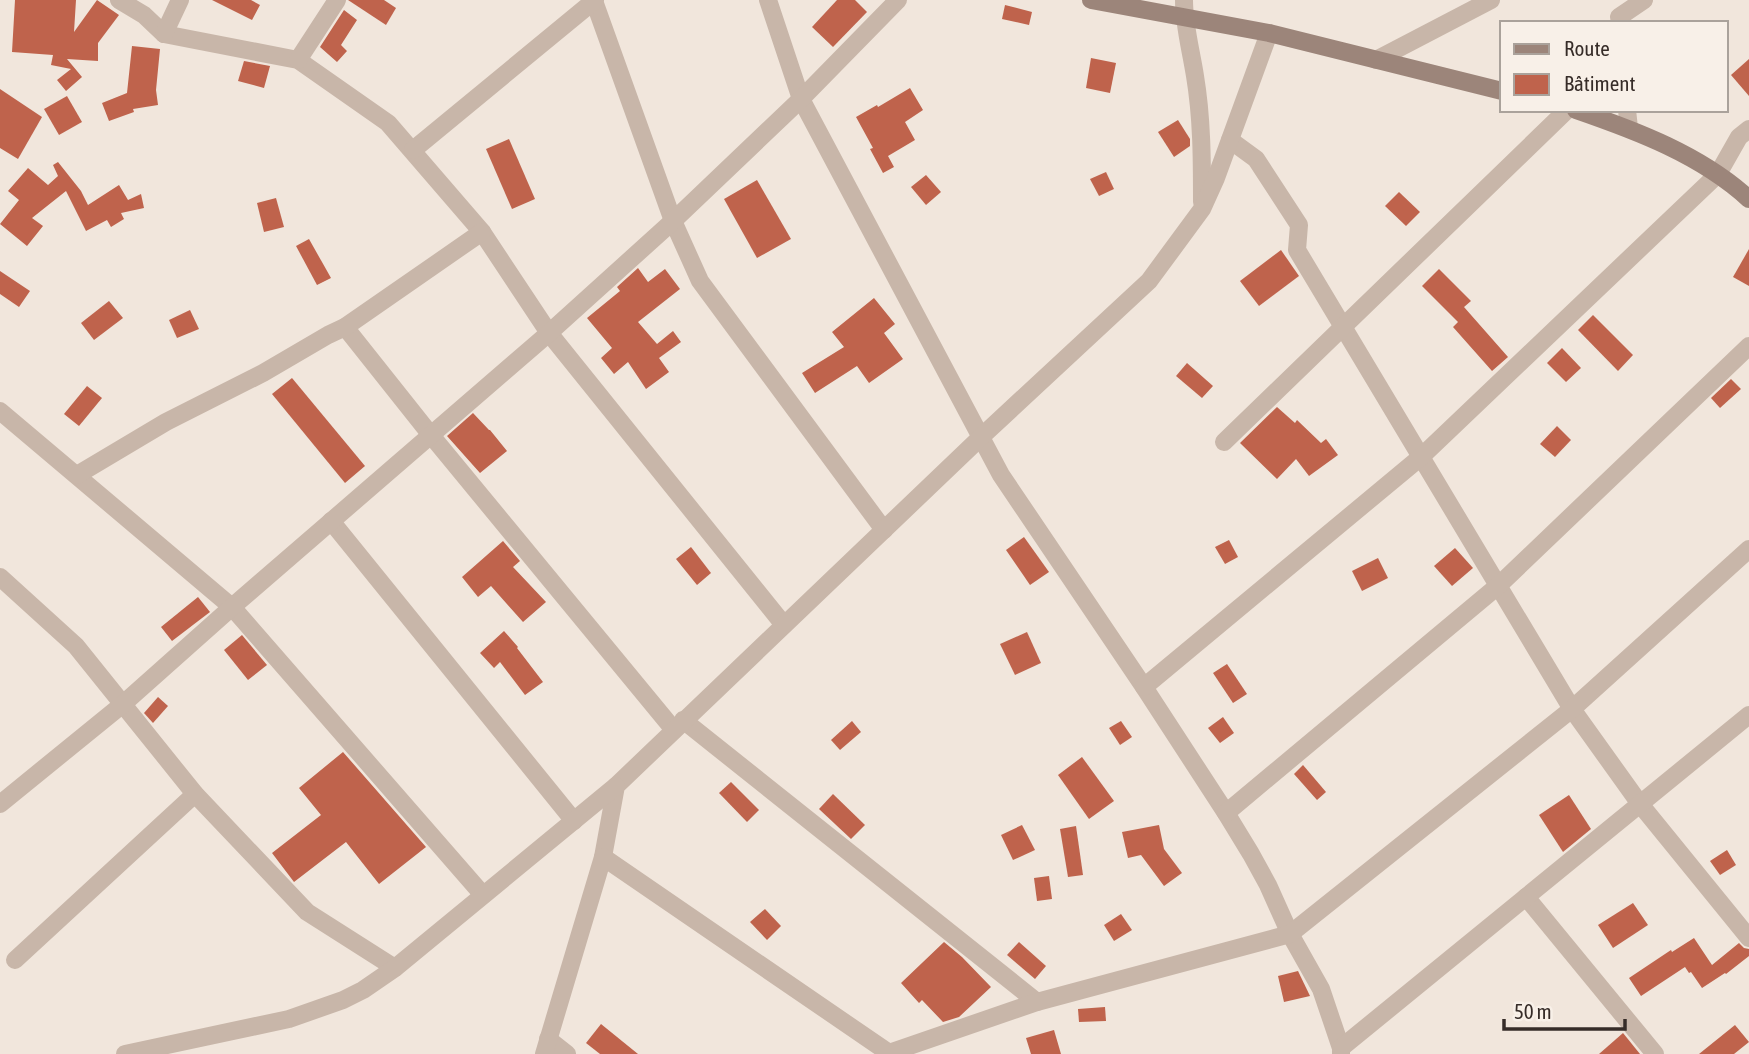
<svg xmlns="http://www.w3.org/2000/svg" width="1749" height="1054" font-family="'Asap Condensed',sans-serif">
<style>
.building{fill:#bf634c}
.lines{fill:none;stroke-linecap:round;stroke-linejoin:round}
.street{stroke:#c8b6a9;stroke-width:18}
.secondary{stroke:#9c857a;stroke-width:18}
</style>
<rect width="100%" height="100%" fill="#f1e6dc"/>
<!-- building -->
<g class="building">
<polygon points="15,0 76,0 74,32 97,0 119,15 98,43 98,61 67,59 82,77 66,91 57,80 71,69 51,65 53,55 12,52"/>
<polygon points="212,0 251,0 260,5 252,20"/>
<polygon points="348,0 384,0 396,8 386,25"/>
<polygon points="837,0 855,0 867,12 833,47 812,27"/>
<polygon points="1005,5 1032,12 1029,25 1002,19"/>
<polygon points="344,10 357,20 341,45 347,51 337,62 320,47"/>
<polygon points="132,46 160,49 156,90 158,105 133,109 134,112 109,121 102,103 127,93"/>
<polygon points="1091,58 1116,63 1110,93 1086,88"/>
<polygon points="1749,59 1749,96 1731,75"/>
<polygon points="244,61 270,66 264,88 238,81"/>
<polygon points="910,88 923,110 905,122 915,140 888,156 894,167 883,173 870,149 873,148 856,117 877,105 878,107"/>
<polygon points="0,89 42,117 18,159 0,148"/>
<polygon points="67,96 82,122 59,135 44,109"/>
<polygon points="1178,120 1190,139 1190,146 1174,157 1158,132"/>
<polygon points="509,139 535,199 512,209 486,149"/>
<polygon points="58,162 81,191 88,205 119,185 128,200 141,194 144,208 121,213 124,219 111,227 107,220 86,231 66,191 32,218 43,226 27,246 0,224 19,200 8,191 28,168 48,185 58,176 53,165"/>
<polygon points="1106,172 1114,189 1099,196 1090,179"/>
<polygon points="926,175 941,192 926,205 911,187"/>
<polygon points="757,180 791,239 757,258 724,199"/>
<polygon points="1399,192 1420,212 1406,226 1385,206"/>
<polygon points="276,198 284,227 264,232 257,203"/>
<polygon points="309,239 331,278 317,285 296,246"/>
<polygon points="1749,249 1749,286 1733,277"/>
<polygon points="1281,250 1299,276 1259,306 1240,281"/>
<polygon points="638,268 648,282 665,269 680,289 638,322 657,344 673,331 681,342 659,358 669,372 646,389 628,362 614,374 601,358 612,348 587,318 620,291 617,287"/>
<polygon points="1439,269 1471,301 1464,307 1508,357 1492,371 1453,327 1458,322 1422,286"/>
<polygon points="0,271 30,291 19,307 0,294"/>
<polygon points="874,298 895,324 884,333 903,359 869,383 857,366 815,393 802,373 844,347 832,332"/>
<polygon points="109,301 123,318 94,340 81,323"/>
<polygon points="190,310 199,329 177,338 169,320"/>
<polygon points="1593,315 1633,355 1618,371 1578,330"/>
<polygon points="1562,348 1581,368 1566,382 1547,363"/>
<polygon points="1187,363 1213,386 1202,398 1176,376"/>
<polygon points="292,378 365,466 345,483 272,394"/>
<polygon points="1731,379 1741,389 1720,408 1711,398"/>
<polygon points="87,386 102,398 79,426 64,414"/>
<polygon points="1277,407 1295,423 1297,420 1321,443 1326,439 1338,455 1309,476 1296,459 1277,479 1240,443"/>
<polygon points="473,413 489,430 490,430 507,451 480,473 447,436"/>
<polygon points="1557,426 1571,440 1555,457 1540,444"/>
<polygon points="1024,537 1049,572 1030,585 1006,550"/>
<polygon points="1229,540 1238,557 1225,564 1215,547"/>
<polygon points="503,541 520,561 513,567 546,602 523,622 491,586 478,597 462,577"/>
<polygon points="691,547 711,573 697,585 676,559"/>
<polygon points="1455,548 1473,568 1452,586 1434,566"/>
<polygon points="1378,558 1388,578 1362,591 1352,571"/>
<polygon points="198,597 210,612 172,641 161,627"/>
<polygon points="504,631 518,647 517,648 543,682 525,695 500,662 494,668 480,653"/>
<polygon points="1027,632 1041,663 1015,675 1000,644"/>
<polygon points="242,635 267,665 248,680 224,650"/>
<polygon points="1227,664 1247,694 1233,703 1213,673"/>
<polygon points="158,697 168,706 153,723 144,713"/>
<polygon points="1223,717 1234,733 1220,743 1208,728"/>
<polygon points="852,721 861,732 840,750 831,740"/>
<polygon points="1121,721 1132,737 1120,745 1109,728"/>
<polygon points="343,752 426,847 379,884 346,842 294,882 272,853 321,815 299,788"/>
<polygon points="1082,757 1114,801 1089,819 1058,775"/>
<polygon points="1303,765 1326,792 1317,800 1294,774"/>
<polygon points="731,782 759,810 747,822 719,793"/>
<polygon points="833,794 865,825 851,839 819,809"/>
<polygon points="1569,795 1591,829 1563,852 1539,815"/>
<polygon points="1022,825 1035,850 1013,860 1001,835"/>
<polygon points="1159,825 1164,849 1182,873 1164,886 1141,855 1128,858 1122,832"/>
<polygon points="1076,826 1083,875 1068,877 1060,829"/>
<polygon points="1727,850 1736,865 1720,875 1710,861"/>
<polygon points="1049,876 1052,899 1037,901 1034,878"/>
<polygon points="1633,903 1648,925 1613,948 1598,925"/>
<polygon points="765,909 781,926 767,940 750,922"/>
<polygon points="1121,914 1132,930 1114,941 1104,925"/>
<polygon points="1694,938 1712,965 1739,943 1744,948 1749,949 1749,956 1726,974 1725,973 1702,988 1691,972 1689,973 1685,967 1641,996 1629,978 1671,950 1672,952"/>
<polygon points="944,942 962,957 991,987 959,1017 943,1022 922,1000 919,1003 901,983"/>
<polygon points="1019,942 1046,966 1035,979 1007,955"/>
<polygon points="1298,971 1310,996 1284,1002 1278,976"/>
<polygon points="1105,1007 1106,1021 1079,1022 1078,1009"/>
<polygon points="601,1024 638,1054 600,1054 586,1043"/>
<polygon points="1735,1025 1749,1042 1734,1054 1699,1054"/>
<polygon points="1054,1030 1061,1054 1031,1054 1026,1038"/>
<polygon points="1623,1033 1640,1054 1599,1054"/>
</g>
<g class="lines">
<!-- street -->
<g class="street">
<polyline points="119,0 144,15 164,34 298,60 388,123 482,232 549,333 784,625"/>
<polyline points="768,0 801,99 1001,475 1144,687 1226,813 1251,854 1268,885 1290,934 1321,989 1341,1048 1341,1054"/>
<path d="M1184,0C1184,26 1191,50 1195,76C1202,118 1202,160 1202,202"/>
<polyline points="594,1 673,221 700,281 884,530"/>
<polyline points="1619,17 1644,0"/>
<polyline points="164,34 180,0"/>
<polyline points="298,60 337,0"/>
<polyline points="1376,60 1491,0"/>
<polyline points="1627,110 1629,128"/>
<polyline points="1230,140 1256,159 1299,225 1297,250 1572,709 1640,804 1749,938"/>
<polyline points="413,150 595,0"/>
<polyline points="345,327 430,434 674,730"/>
<polyline points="0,411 232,607 483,895"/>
<polyline points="1224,442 1567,110"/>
<polyline points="77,475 166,422 263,373 328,335 345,327 482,232"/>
<polyline points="331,521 574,821"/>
<polyline points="0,577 76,646 195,794 307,912 395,968"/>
<polyline points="1144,687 1422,456 1718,174 1739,137 1749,129"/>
<polyline points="683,720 1037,1002"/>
<polyline points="0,804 123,704 232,607 549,333 673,221 801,99 898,0"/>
<polyline points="1226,813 1499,585 1749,346"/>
<polyline points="603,857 616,786 981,437 1149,281 1202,209 1216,178 1269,33"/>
<polyline points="1526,897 1655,1054"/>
<polyline points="15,960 195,794"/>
<polyline points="548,1039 567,1054"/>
<polyline points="1341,1048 1749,715"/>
<polyline points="125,1054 289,1019 343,1000 363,990 395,968 616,786"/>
<polyline points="544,1054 603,857 889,1053 1037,1002 1290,934 1572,709 1749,549"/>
</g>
<!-- secondary -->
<g class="secondary">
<polyline points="1091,0 1269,33 1502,91"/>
<path d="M1576,110C1637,131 1701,155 1749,199"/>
</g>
</g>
<!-- legend -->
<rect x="1500" y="21" width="228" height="91" fill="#f8f0e8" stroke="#aaa29b" stroke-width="2"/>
<rect x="1514" y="44" width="35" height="10" fill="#9c857a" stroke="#aaa29b" stroke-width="2"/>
<text x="1564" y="56" font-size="21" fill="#362c28">Route</text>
<rect x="1514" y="74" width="35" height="21" fill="#bf634c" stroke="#aaa29b" stroke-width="2"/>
<text x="1564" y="91" font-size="21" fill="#362c28">Bâtiment</text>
<!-- scale -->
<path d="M1504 1019v10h121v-10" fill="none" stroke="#362c28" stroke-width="3.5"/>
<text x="1514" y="1019" font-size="21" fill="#362c28" stroke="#f8f0e8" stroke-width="5" paint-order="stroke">50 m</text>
</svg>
